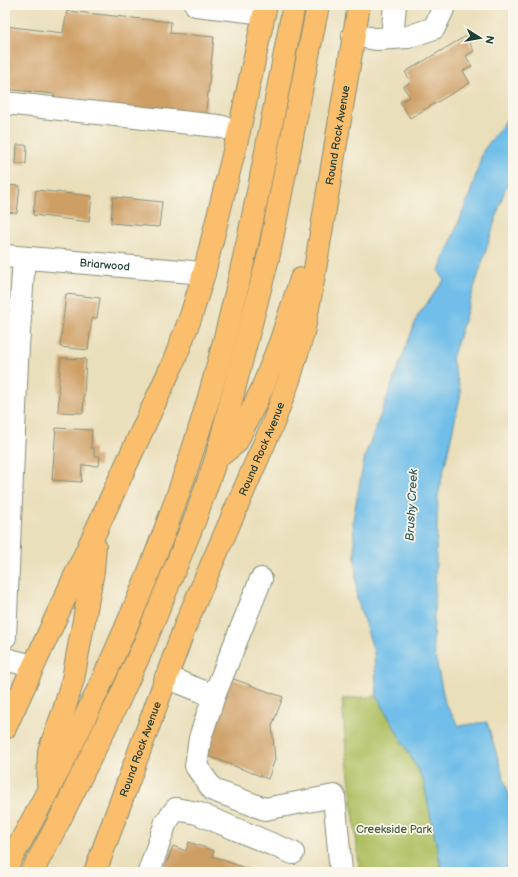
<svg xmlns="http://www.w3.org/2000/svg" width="518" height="877" font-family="'Balsamiq Sans',sans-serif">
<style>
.green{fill:#afbf62;stroke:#677e4b}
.water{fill:#6fbee9;stroke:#477e8e}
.building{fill:#ce9f65}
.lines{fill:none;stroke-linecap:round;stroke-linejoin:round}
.minor-casing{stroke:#848e78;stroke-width:24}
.major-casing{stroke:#848e78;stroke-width:24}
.minor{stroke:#fff;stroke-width:22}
.major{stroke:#fabe6d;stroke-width:22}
.labels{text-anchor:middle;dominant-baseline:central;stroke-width:3.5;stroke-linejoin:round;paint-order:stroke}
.street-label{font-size:11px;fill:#1f3d34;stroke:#fbf7ec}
.park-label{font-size:11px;fill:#435e40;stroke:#fbf7ec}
.water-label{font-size:12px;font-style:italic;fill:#335d61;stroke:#fbf7ec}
</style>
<rect width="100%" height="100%" fill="#fbf7ec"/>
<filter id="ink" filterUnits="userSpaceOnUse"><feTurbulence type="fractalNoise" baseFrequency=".025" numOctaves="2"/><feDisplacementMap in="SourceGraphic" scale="8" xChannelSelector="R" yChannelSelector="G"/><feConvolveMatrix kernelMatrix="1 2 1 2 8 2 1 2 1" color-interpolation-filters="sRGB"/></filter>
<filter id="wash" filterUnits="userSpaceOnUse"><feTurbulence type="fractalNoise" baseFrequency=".012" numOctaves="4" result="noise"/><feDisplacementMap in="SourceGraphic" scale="16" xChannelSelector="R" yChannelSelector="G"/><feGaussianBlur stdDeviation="0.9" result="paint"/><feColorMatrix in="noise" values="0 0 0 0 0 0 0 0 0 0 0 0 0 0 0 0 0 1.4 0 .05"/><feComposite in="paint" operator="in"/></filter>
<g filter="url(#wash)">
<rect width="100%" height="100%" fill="#eadfbb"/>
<!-- green -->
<polygon class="green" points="377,696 423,779 442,872 360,872 346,751 342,699"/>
<!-- water -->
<polygon class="water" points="513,111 513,178 505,189 452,359 461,393 438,496 433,645 445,703 459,726 487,722 513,809 513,837 506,872 442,872 423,779 377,696 374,652 357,599 353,519 365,456 418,315 444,280 439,271 470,194 483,151"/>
<g id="blocks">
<!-- building -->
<g class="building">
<polygon points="67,11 171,22 170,33 214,37 205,120 54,105 54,94 5,89 5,26 63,33"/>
<polygon points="466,36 474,51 466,56 472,66 463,71 470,83 410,118 400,102 410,97 403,87 411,82 405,72"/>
<polygon points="17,145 27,145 26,164 16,164"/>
<polygon points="5,185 20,186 17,213 5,212"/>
<polygon points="36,190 92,196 89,222 33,215"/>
<polygon points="113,197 162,202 159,227 111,223"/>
<polygon points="66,294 100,298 97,318 92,318 88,350 60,347"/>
<polygon points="61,358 86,359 83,413 58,412 59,392 58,390"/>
<polygon points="56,428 92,430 91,448 94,448 94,456 100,456 99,466 82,465 81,482 52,480"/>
<polygon points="231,678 283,697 272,726 275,759 268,779 203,754"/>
<polygon points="189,842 214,851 212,856 256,872 163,872 173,846 186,851"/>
</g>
</g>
</g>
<g filter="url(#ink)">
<use href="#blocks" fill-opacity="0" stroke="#848e78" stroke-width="1"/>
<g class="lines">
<!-- minor casing -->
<g class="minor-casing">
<g id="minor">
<polyline points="196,5 264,13"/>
<polyline points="353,35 376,39 408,37 434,28 445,5"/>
<polyline points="392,38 395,5"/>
<polyline points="5,103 218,126 239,131"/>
<path id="s1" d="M5,256L204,273"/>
<polyline points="5,637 17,362 24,258"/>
<polyline points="5,659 33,666"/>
<polyline points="166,677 214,696 261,579"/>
<polyline points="214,696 200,738 196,766 213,790 265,809 334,796 341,872"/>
<polyline points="149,872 166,822 176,809 197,813 293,853"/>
</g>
</g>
<!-- major casing -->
<g class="major-casing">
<g id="major">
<polyline points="216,459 236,443 262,389 281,340 301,279"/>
<polyline points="5,728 174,361 191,316 204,273 239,131 266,5"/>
<polyline points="48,783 49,751 64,710 73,679 93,571 95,546"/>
<path d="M5,869C26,834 45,796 64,760C123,643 173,522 209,397C246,268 269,136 294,5"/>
<polyline points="32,872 58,823 118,702 146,640 195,519 216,459 269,254 318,5"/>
<path id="s2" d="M95,872L187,621L274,421L289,380L303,333L311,293L359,5"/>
</g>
</g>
<!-- minor -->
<use href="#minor" class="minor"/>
<!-- major -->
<use href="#major" class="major"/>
</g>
</g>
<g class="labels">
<!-- street labels -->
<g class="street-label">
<text stroke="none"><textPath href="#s2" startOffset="779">Round Rock Avenue</textPath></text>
<text stroke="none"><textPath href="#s1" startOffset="100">Briarwood</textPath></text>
<text stroke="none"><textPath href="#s2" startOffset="455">Round Rock Avenue</textPath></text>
<text stroke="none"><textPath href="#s2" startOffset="131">Round Rock Avenue</textPath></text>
</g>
<!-- park labels -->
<g class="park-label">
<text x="394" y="829">Creekside Park</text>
</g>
<!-- water labels -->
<g class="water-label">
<text transform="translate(412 505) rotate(-87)">Brushy Creek</text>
</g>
</g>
<!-- margin -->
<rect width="518" height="877" fill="none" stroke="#fbf7ec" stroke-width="20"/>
<!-- north arrow -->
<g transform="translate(480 38) rotate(101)" stroke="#fbf7ec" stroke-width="3" paint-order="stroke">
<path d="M0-3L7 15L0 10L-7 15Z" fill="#1f3d34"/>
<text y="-6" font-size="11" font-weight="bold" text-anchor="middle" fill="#1f3d34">N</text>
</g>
</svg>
